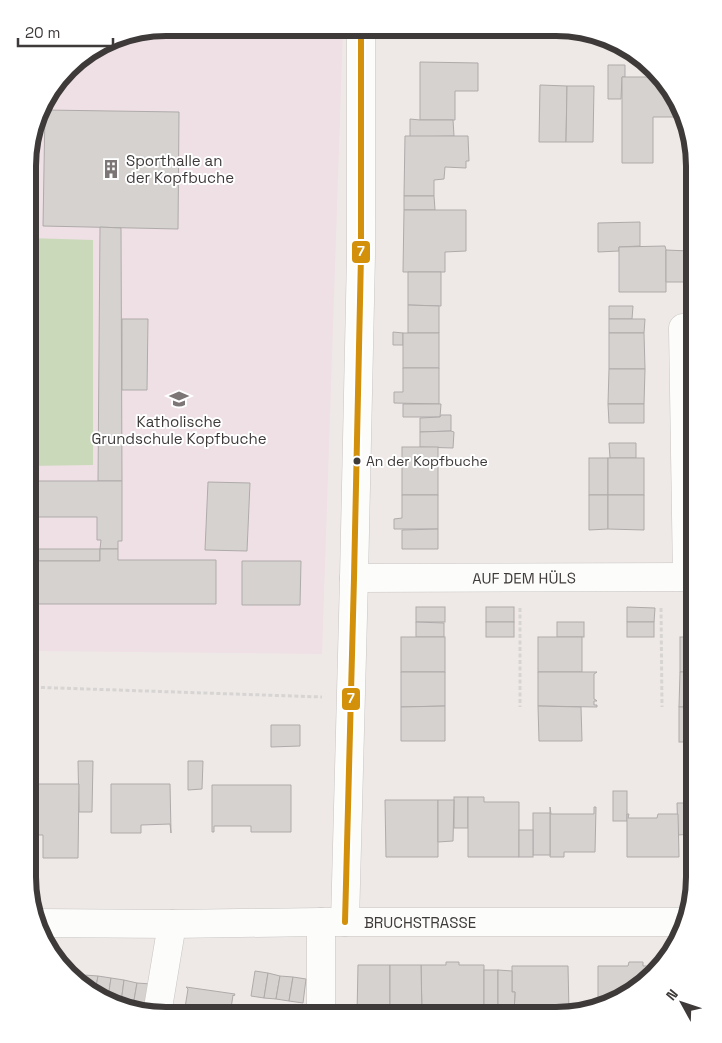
<svg xmlns="http://www.w3.org/2000/svg" width="722" height="1043" font-family="'Space Grotesk',sans-serif">
<style>
.education{fill:#efe0e5}
.green{fill:#c9d9ba}
.building{fill:#d6d2d0;stroke:#afabaa}
.lines{fill:none;stroke-linecap:round;stroke-linejoin:round}
.minor-casing{stroke:#c8c5c3;stroke-width:29}
.path{stroke:#d6d5d3;stroke-width:3;stroke-dasharray:4 2.5;stroke-linecap:butt}
.minor{stroke:#fcfcfb;stroke-width:28}
.bus-1-casing{stroke:#fff;stroke-width:10}
.bus-1{stroke:#d2900b;stroke-width:6}
.bus-dot{fill:#3e3a39;stroke:#fff;stroke-width:2}
.labels{text-anchor:middle;dominant-baseline:central;stroke-width:4;stroke-linejoin:round;paint-order:stroke}
.bus-label{font-size:14px;fill:#3e3a39;stroke:#fff;text-anchor:start}
.poi-label{font-size:15px;fill:#3e3a39;stroke:#fff;text-anchor:start}
.street-label{font-size:15px;fill:#3e3a39;stroke:#fff}
.rim{fill:none;stroke:#3e3a39;stroke-width:6}
.line-badge{stroke:#fff;stroke-width:2}
.badge-label{font-size:14px;text-anchor:middle;font-weight:bold;fill:#fff}
</style>
<rect width="100%" height="100%" fill="#eee9e7"/>
<!-- education -->
<polygon class="education" points="166,28 343,28 322,654 28,651 29,148 46,97 75,62 121,35"/>
<!-- green -->
<polygon class="green" points="29,238 93,240 93,465 28,466"/>
<!-- building -->
<g class="building">
<polygon points="420,62 478,63 478,91 455,91 455,120 420,120"/>
<polygon points="608,65 625,65 625,77 622,77 621,99 608,99"/>
<polygon points="622,77 657,77 680,105 683,117 653,117 653,163 622,163"/>
<polygon points="540,85 567,86 566,142 539,142"/>
<polygon points="567,86 594,86 593,142 566,142"/>
<polygon points="45,110 179,112 178,229 43,226"/>
<polygon points="410,119 420,120 453,120 454,136 410,137"/>
<polygon points="405,136 468,136 469,161 466,161 466,168 445,167 444,179 434,180 434,196 404,196"/>
<polygon points="404,196 434,196 435,210 404,210"/>
<polygon points="404,210 466,210 466,251 445,252 445,272 403,272"/>
<polygon points="640,222 640,246 619,247 619,251 598,252 598,223"/>
<polygon points="100,227 121,228 122,481 98,481"/>
<polygon points="665,246 666,250 666,292 619,292 619,247"/>
<rect x="690" y="248" width="4" height="34"/>
<polygon points="666,250 689,251 690,282 666,282"/>
<polygon points="408,272 441,272 441,306 408,305"/>
<polygon points="408,305 439,306 439,333 408,333"/>
<polygon points="609,306 633,306 632,319 609,319"/>
<polygon points="122,319 148,319 147,390 122,390"/>
<polygon points="609,319 645,319 644,333 609,333"/>
<polygon points="393,332 403,333 403,345 393,345"/>
<rect x="403" y="333" width="36" height="35"/>
<polygon points="609,333 644,333 645,369 609,369"/>
<polygon points="403,368 439,368 439,404 394,403 394,392 403,392"/>
<polygon points="609,369 645,369 644,404 608,404"/>
<polygon points="403,404 441,404 440,417 403,417"/>
<polygon points="608,404 644,404 644,423 609,423"/>
<polygon points="441,415 451,415 451,431 420,432 420,418 440,417"/>
<polygon points="451,431 454,432 453,448 420,447 420,432"/>
<polygon points="609,443 636,443 636,458 610,458"/>
<rect x="402" y="447" width="36" height="48"/>
<rect x="589" y="458" width="19" height="37"/>
<rect x="608" y="458" width="36" height="37"/>
<polygon points="28,481 122,481 122,541 118,541 118,549 100,549 101,540 97,540 97,517 28,517"/>
<polygon points="208,482 250,483 247,551 205,550"/>
<polygon points="402,495 438,495 438,529 394,529 394,519 402,518"/>
<polygon points="589,495 608,495 608,529 589,530"/>
<polygon points="608,495 644,495 644,530 608,529"/>
<polygon points="438,529 438,549 402,549 402,530"/>
<rect x="28" y="549" width="72" height="12"/>
<polygon points="100,549 118,549 118,560 216,560 216,604 28,604 28,561 100,561"/>
<polygon points="242,561 301,561 300,605 242,605"/>
<rect x="416" y="607" width="29" height="15"/>
<rect x="486" y="607" width="28" height="15"/>
<polygon points="627,607 655,608 654,622 627,622"/>
<polygon points="416,622 444,623 444,637 416,637"/>
<rect x="486" y="622" width="28" height="15"/>
<rect x="557" y="622" width="27" height="15"/>
<rect x="627" y="622" width="27" height="15"/>
<rect x="401" y="637" width="44" height="35"/>
<rect x="538" y="637" width="44" height="35"/>
<rect x="680" y="637" width="14" height="35"/>
<polygon points="401,672 445,672 445,706 401,707"/>
<polygon points="538,672 597,672 594,674 594,699 596,700 597,701 594,701 594,705 597,705 597,707 538,706"/>
<polygon points="680,672 694,672 694,707 679,707"/>
<polygon points="445,706 445,741 401,741 401,707"/>
<polygon points="538,706 581,707 582,741 539,741"/>
<rect x="679" y="707" width="15" height="35"/>
<polygon points="271,725 300,725 300,746 271,747"/>
<polygon points="78,761 93,761 92,812 79,812"/>
<polygon points="188,761 203,761 202,789 188,790"/>
<polygon points="33,784 79,784 78,858 43,858 43,835 33,835"/>
<polygon points="111,784 170,784 171,833 170,824 141,825 141,833 111,833"/>
<polygon points="212,785 291,785 291,832 251,832 251,826 214,826 214,832 212,832"/>
<rect x="613" y="791" width="14" height="30"/>
<rect x="454" y="797" width="14" height="31"/>
<polygon points="468,797 484,797 484,802 519,802 519,857 468,857"/>
<polygon points="385,800 438,800 438,857 386,857"/>
<polygon points="438,800 454,800 453,841 438,842"/>
<polygon points="677,803 693,803 693,834 678,835"/>
<polygon points="550,807 551,814 594,814 594,807 596,807 595,852 564,852 564,857 550,857"/>
<rect x="533" y="813" width="17" height="42"/>
<polygon points="627,814 629,814 628,818 657,818 658,814 678,814 679,857 627,857"/>
<rect x="693" y="817" width="1" height="29"/>
<rect x="519" y="830" width="14" height="27"/>
<polygon points="446,962 459,962 459,965 484,965 484,1015 422,1015 421,965 446,965"/>
<polygon points="629,962 643,962 643,966 657,966 617,1001 598,1006 598,966 628,966"/>
<polygon points="358,965 390,965 390,1015 357,1015"/>
<polygon points="390,965 421,965 422,1015 390,1015"/>
<polygon points="512,966 568,966 569,1012 556,1015 514,1015 515,992 512,992"/>
<rect x="484" y="970" width="14" height="45"/>
<polygon points="498,970 512,971 512,992 515,992 514,1015 498,1015"/>
<polygon points="255,971 268,973 264,998 251,996"/>
<polygon points="268,973 280,976 276,999 264,998"/>
<polygon points="84,975 98,976 95,992 83,987"/>
<polygon points="98,976 111,978 108,998 95,992"/>
<polygon points="280,976 293,977 289,1001 276,999"/>
<polygon points="293,977 306,979 303,1003 289,1001"/>
<polygon points="111,978 124,980 121,1003 108,998"/>
<polygon points="124,980 137,983 133,1006 121,1003"/>
<polygon points="137,983 151,984 147,1008 133,1006"/>
<polygon points="186,987 235,994 234,996 233,995 230,1015 182,1014 184,1014 188,989"/>
</g>
<g class="lines">
<!-- minor casing -->
<g class="minor-casing">
<g id="minor">
<polyline points="683,328 687,577"/>
<path id="s1" d="M354,578L694,577"/>
<polyline points="345,922 354,578 361,255 361,28"/>
<path id="s2" d="M38,923L172,924L321,922H682"/>
<polyline points="157,1014 172,924"/>
<polyline points="321,1015 321,922"/>
</g>
</g>
<!-- path -->
<g class="path">
<polyline points="520,608 520,707"/>
<polyline points="661,608 662,707"/>
<polyline points="28,687 322,697"/>
</g>
<!-- minor -->
<use href="#minor" class="minor"/>
<!-- bus-1 casing -->
<g class="bus-1-casing">
<polyline id="bus-1" points="345,922 354,578 361,255 361,28"/>
</g>
<!-- bus-1 -->
<use href="#bus-1" class="bus-1"/>
</g>
<!-- icons -->
<defs>
<g id="building-bare" transform="scale(1.5)"><path d="M-4-6H4V6H1V3H-1V6H-4ZM-2.5-4.3h1.7v1.8h-1.7ZM.8-4.3h1.7v1.8H.8ZM-2.5-1h1.7V.8h-1.7ZM.8-1h1.7V.8H.8Z" fill="#7c7776" stroke="#fff" stroke-width="2.5" paint-order="stroke"/></g>
<g id="school-bare" transform="scale(1.5)"><path d="M0-5L7-2L0 1L-7-2ZM-4 1L0 2.5L4 1V4Q0 6-4 4Z" fill="#7c7776" stroke="#fff" stroke-width="2.5" paint-order="stroke"/></g>
</defs>
<g fill-rule="evenodd">
<use href="#building-bare" x="111" y="169"/>
<use href="#school-bare" x="179" y="399"/>
</g>
<!-- markers -->
<circle class="bus-dot" cx="357" cy="461" r="4.5"/>
<g class="labels">
<!-- bus labels -->
<g class="bus-label">
<text x="366" y="461">An der Kopfbuche</text>
</g>
<!-- poi labels -->
<g class="poi-label">
<text x="126" y="160">Sporthalle an<tspan x="126" dy="17">der Kopfbuche</tspan></text>
<text x="179" y="421" text-anchor="middle">Katholische<tspan x="179" dy="17">Grundschule Kopfbuche</tspan></text>
</g>
<!-- street labels -->
<g class="street-label">
<text stroke="none"><textPath href="#s1" startOffset="170">AUF DEM HÜLS</textPath></text>
<text stroke="none"><textPath href="#s2" startOffset="382">BRUCHSTRASSE</textPath></text>
</g>
</g>
<!-- crop -->
<path d="M0 0H722V1043H0ZM166 36H556A130 130 0 0 1 686 166V877A130 130 0 0 1 556 1007H166A130 130 0 0 1 36 877V166A130 130 0 0 1 166 36Z" fill="#fff" fill-rule="evenodd"/>
<path class="rim" d="M166 36H556A130 130 0 0 1 686 166V877A130 130 0 0 1 556 1007H166A130 130 0 0 1 36 877V166A130 130 0 0 1 166 36Z"/>
<g class="line-badge">
<rect x="351" y="240" width="20" height="24" rx="5" fill="#d2900b"/>
<rect x="341" y="687" width="20" height="24" rx="5" fill="#d2900b"/>
</g>
<g class="badge-label">
<text x="361" y="256">7</text>
<text x="351" y="703">7</text>
</g>
<!-- north arrow -->
<g transform="translate(682 1003) rotate(310)" stroke="#ffffff" stroke-width="4" paint-order="stroke">
<path d="M0-4L9 19L0 12L-9 19Z" fill="#3e3a39"/>
<text y="-8" font-size="14" font-weight="bold" text-anchor="middle" fill="#3e3a39">N</text>
</g>
<!-- scale -->
<path d="M18 38v8h95v-8" fill="none" stroke="#3e3a39" stroke-width="2.5"/>
<text x="25" y="38" font-size="15" fill="#3e3a39" stroke="#ffffff" stroke-width="4" paint-order="stroke">20 m</text>
</svg>
